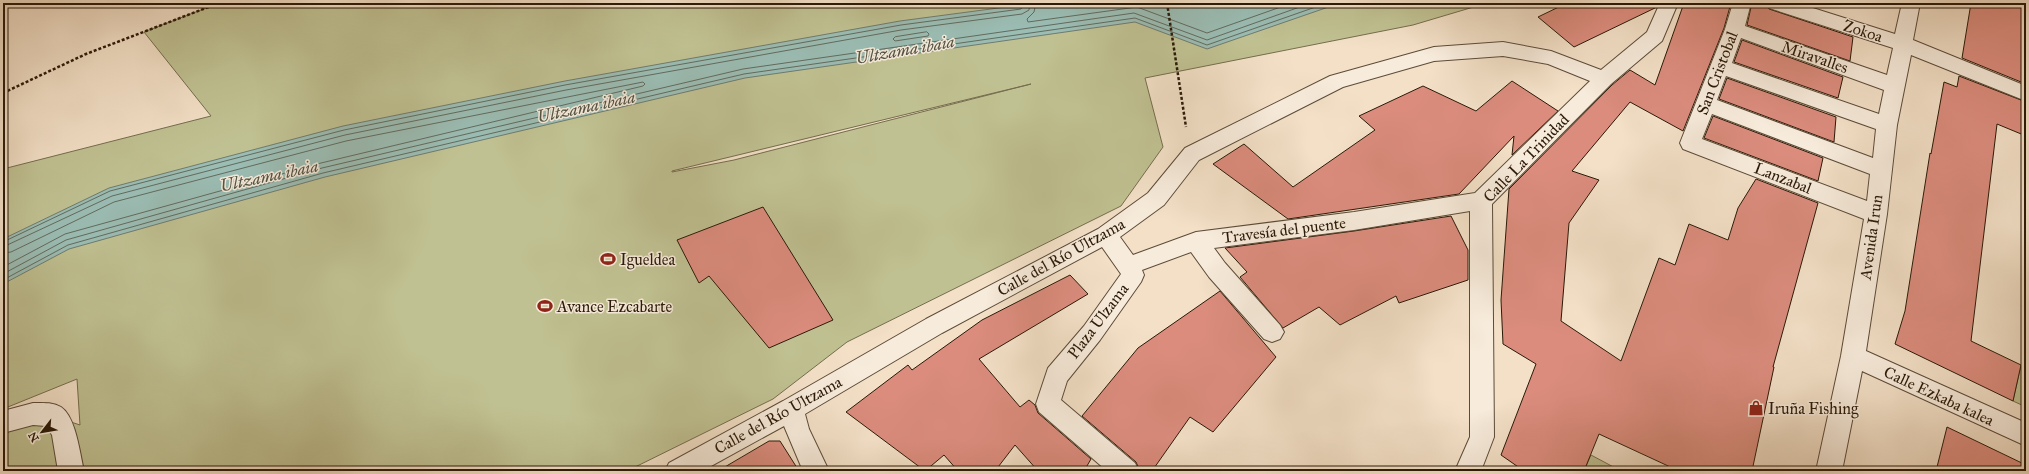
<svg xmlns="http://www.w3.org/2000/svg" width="2029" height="474" font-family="'IM FELL Great Primer',serif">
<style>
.green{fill:#c0c192;stroke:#756d4d;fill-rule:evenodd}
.water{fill:#9bbdb4;stroke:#6e7b6f}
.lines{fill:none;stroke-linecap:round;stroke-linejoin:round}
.shore{stroke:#626b5e;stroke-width:1}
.building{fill:#db8c7d;stroke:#2a1908}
.minor-casing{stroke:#5c4b38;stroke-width:2}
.path{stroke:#2a1908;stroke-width:2.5;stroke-dasharray:3 2;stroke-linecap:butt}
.minor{fill:#f7ebdb;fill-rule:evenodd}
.labels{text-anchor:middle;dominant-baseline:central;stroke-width:3;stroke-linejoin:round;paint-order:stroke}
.street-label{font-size:16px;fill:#2a1908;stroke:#f7ebdb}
.poi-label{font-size:16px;fill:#2a1908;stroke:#f7ebdb;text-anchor:start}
.water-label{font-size:17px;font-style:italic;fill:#525244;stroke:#f7ebdb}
</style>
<rect width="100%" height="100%" fill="#f3e0c7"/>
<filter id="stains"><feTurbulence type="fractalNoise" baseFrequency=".005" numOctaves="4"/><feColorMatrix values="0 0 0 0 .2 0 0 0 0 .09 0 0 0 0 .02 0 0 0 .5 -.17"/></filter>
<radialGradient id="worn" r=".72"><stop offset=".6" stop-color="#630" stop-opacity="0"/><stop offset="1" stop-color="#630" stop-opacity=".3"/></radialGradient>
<!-- green -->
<g class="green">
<path d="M219,3H1487L1413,25L1145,78L1163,147L1121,206L847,342L773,399L627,471H3V426L47,414L80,425L77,379L3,409V169L211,116L144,32ZM1031,84L734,160L672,172V171Z"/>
<polygon points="2026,354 2026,407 2013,401 2021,365"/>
<polygon points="1591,455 1621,471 1584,471"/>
</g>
<!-- water -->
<polygon class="water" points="1036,3 1340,3 1207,49 1135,22 745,78 325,177 69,249 3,284 3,239 109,188 343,126 565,81 900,21"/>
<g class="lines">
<!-- shore -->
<g class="shore">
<polyline points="1036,3 1034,12 1027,19 1028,22 1137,7 1207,33 1292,3"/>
<polygon points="927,32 929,34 928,36 895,41 893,39 895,37"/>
<polyline points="3,242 110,191 344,130 565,85 901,25 1021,9 1025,3"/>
<polyline points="3,247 112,196 345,135 566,90 901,30 1022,14 1029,10 1030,3"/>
<polyline points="3,253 11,252 114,202 346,141 643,82 645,84 643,86 321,163 65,234 3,267"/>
<polyline points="3,274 66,240 322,168 743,69 1134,13 1207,40 1311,3"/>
<polyline points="3,280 68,245 323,173 744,74 1135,18 1207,45 1327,3"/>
</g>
</g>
<!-- building -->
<g class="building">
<polygon points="1567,3 1658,3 1657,7 1574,47 1538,17"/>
<polygon points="1684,3 1731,3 1724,28 1683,131 1630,102 1572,171 1599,180 1569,223 1561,321 1621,361 1659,258 1675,265 1689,224 1728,240 1738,208 1756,179 1818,203 1773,367 1774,367 1752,471 1679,471 1599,434 1584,471 1524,471 1501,455 1536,364 1503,344 1501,300 1509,189 1612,85 1630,70 1655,85"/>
<polygon points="1752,3 1762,3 1766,4 1769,9 1853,37 1850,61 1747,25"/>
<polygon points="1971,3 2026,3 2026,84 1962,58"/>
<polygon points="1742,40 1843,77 1838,98 1734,62"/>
<polygon points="1959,76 2026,102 2026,136 1997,124 1971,341 2021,365 2013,401 1895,344 1905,311 1930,153 1931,154 1944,82 1957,87"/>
<polygon points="1727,78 1836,117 1834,142 1719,99"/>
<polygon points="1512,81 1558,111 1512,155 1514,136 1459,194 1288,219 1213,164 1244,144 1293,187 1375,130 1359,116 1423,86 1476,111"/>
<polygon points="1713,116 1823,158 1818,181 1704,138"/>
<polygon points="763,207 833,320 769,348 709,276 699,283 677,240"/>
<polygon points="1451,216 1468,250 1468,280 1399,303 1396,296 1340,325 1319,307 1283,328 1240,277 1247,272 1225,248 1354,231"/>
<polygon points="1070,275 1088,294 979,359 1020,407 1029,400 1035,405 1038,413 1091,459 1084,471 1038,471 1015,445 995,471 958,471 944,455 925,471 846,412 908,365 912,370 982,320"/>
<polygon points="1220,291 1276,357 1213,432 1190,417 1152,471 1140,471 1136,462 1082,416 1138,348"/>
<polygon points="1947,427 2026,465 2026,471 1936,471"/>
<polygon points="769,441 780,441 799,471 718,471"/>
</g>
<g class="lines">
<!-- minor casing -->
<g class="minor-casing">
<g id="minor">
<path d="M1660,3H1678L1662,41L1611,84L1492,204L1494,437L1481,471H1455L1470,437V211L1354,230L1214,248L1225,263L1280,325L1284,332L1280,339L1272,342L1264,339L1209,277L1191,252L1142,270L1144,275L1141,282L1100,340L1067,381L1061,400L1135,463L1139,471H1107L1039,412L1036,404L1048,368L1084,326L1121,274L1102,247L942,333L805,414L809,429L829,471H803L784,426L702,471H665L669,463L783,401L926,319L1098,229L1148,193L1185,148L1330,76L1434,47L1503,42L1551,51L1601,70L1647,32ZM1503,56L1548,64L1590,81L1475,193L1354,212L1196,232L1133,255L1120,237L1164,205L1199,160L1343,87L1434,61Z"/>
<path d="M1733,3H1751L1745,26L1887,75L1893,48L1769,8L1767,3H1797L1895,34L1902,3H1920L1913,40L2026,86V101L1911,55L1897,125L1887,214L1866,351L2026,423V446L1862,371L1842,471H1816L1841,356L1864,219L1683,149L1680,143L1725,29ZM1741,38L1884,90L1879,114L1732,63ZM1726,76L1876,129L1873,158L1717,100ZM1712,114L1870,174L1867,201L1702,139Z"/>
<path d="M33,403C42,403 53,402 61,407C76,417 80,454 84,471H58L52,435L46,426L33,425L3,433V411Z"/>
</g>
</g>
<!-- path -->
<g class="path">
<polyline points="1167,3 1186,127"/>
<polyline points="3,93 86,54 219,3"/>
</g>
<!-- minor -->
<use href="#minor" class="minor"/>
</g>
<!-- icons -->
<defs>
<g id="stadium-bare" transform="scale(1.2)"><path d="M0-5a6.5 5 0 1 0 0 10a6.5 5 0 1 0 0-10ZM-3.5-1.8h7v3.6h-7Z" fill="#8f2418" stroke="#f7ebdb" stroke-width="2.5" paint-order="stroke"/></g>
<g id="shop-bare" transform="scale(1.2)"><path d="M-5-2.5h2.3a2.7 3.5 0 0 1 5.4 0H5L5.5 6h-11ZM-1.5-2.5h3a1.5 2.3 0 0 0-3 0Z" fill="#8f2418" stroke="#f7ebdb" stroke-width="2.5" paint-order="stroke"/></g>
</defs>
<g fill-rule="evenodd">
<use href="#stadium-bare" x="608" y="259"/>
<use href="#stadium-bare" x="545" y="306"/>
<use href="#shop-bare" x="1756" y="408"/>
</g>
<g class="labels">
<!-- street labels -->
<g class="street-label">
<text transform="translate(1863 31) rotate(18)">Zokoa</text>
<text transform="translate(1815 57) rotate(19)">Miravalles</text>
<text transform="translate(1717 73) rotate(-69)">San Cristobal</text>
<text transform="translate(1526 158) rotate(-46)">Calle La Trinidad</text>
<text transform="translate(1783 178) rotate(21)">Lanzabal</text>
<text transform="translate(1284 230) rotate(-7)">Travesía del puente</text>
<text transform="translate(1871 237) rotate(-82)">Avenida Irun</text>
<text transform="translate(1061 257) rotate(-29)">Calle del Río Ultzama</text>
<text transform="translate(1098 321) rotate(-53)">Plaza Ulzama</text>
<text transform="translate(1939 396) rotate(25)">Calle Ezkaba kalea</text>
<text transform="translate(778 415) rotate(-29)">Calle del Río Ultzama</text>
</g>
<!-- poi labels -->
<g class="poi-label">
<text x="620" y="259">Igueldea</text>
<text x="557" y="306">Avance Ezcabarte</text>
<text x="1768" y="408">Iruña Fishing</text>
</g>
<!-- water labels -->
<g class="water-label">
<text transform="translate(905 50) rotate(-10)">Ultzama ibaia</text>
<text transform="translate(586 107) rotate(-12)">Ultzama ibaia</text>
<text transform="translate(269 176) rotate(-12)">Ultzama ibaia</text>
</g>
</g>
<!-- margin -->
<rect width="2029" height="474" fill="none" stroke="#f3e0c7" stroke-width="16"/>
<rect x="4" y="4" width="2021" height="466" fill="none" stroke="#2a1908" stroke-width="2"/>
<rect x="8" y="8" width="2013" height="458" fill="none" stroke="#2a1908"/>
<!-- north arrow -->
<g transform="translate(42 432) rotate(239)" stroke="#f7ebdb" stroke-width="3" paint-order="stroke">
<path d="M0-3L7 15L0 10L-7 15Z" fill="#2a1908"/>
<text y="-6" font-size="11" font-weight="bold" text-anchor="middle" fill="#2a1908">N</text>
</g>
<rect width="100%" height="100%" filter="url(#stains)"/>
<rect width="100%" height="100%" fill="url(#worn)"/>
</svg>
